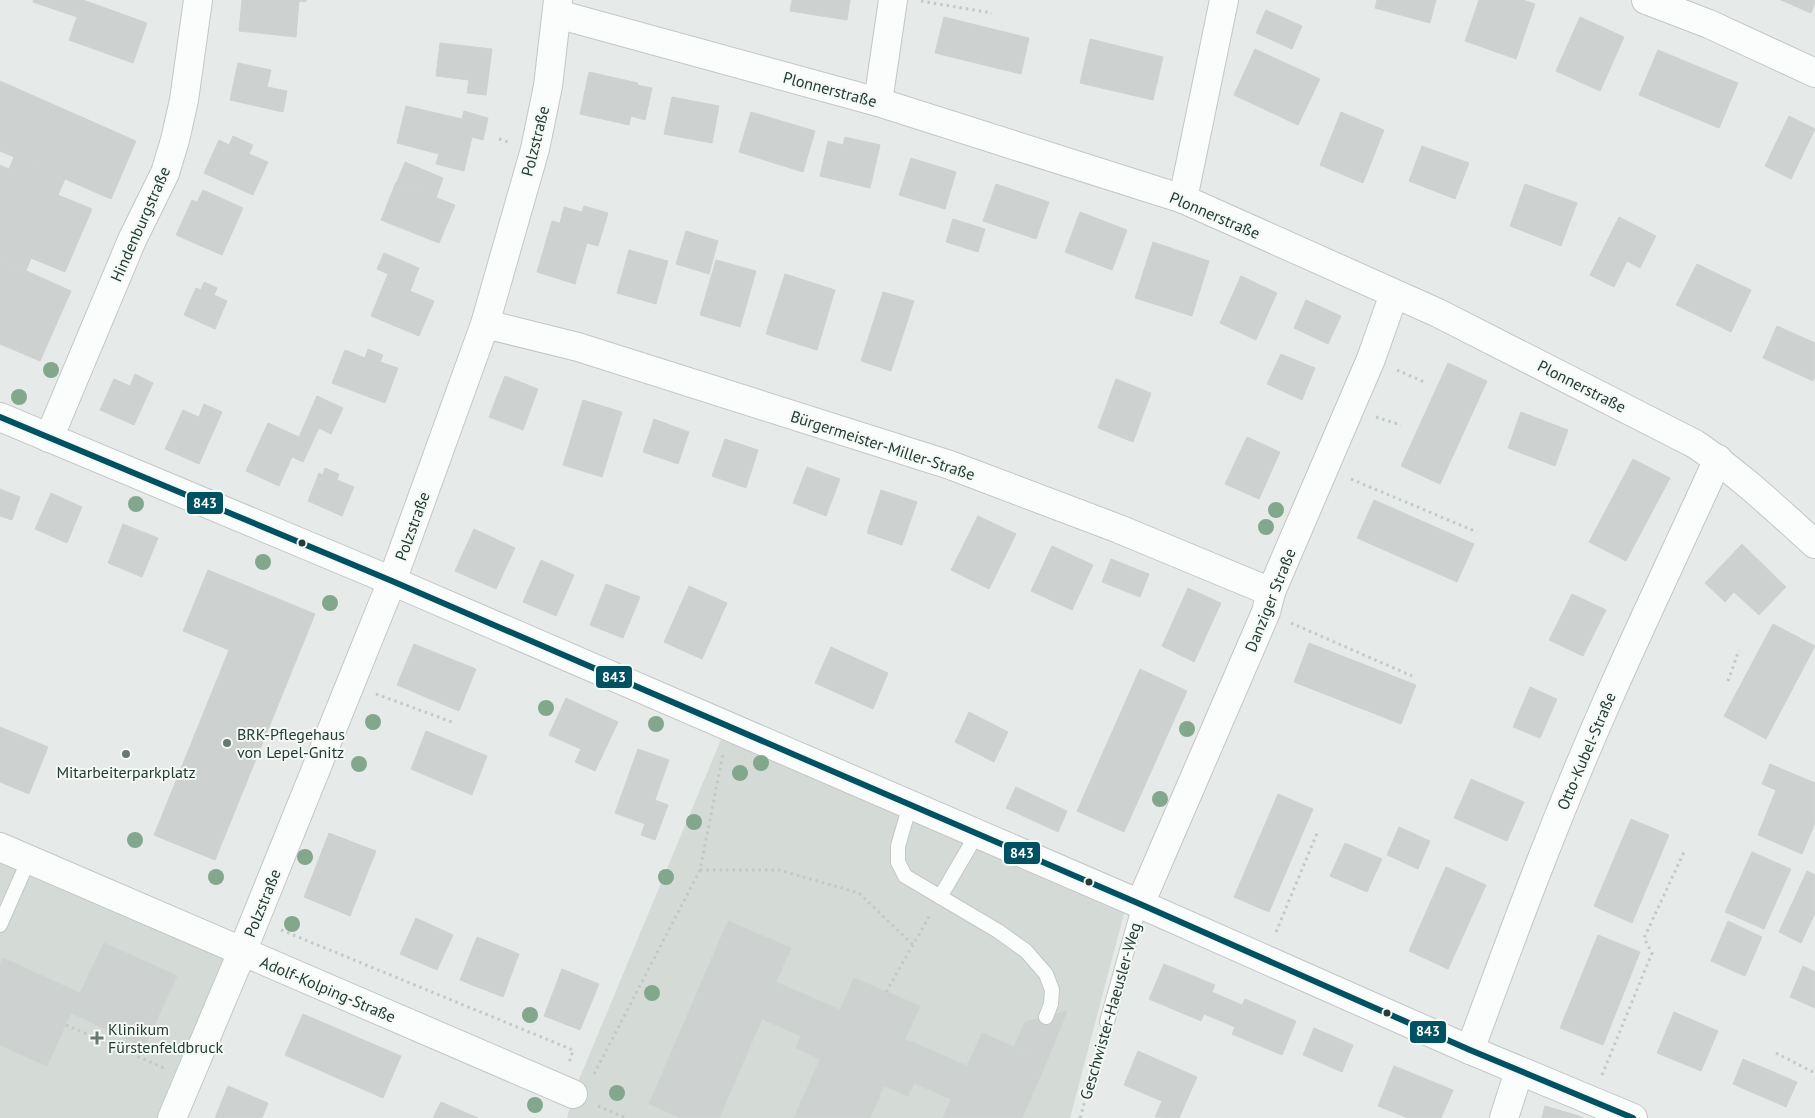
<svg xmlns="http://www.w3.org/2000/svg" width="1815" height="1118" font-family="'PT Sans',sans-serif">
<style>
.built{fill:#d4dbd7}
.building{fill:#cdd1cf;stroke:#ced3d0}
.lines{fill:none;stroke-linecap:round;stroke-linejoin:round}
.service-casing{stroke:#c3c7c5;stroke-width:16}
.minor-casing{stroke:#c3c7c5;stroke-width:30}
.path{stroke:#c2cac6;stroke-width:3;stroke-dasharray:2.5 4;stroke-linecap:butt}
.service{stroke:#fbfcfc;stroke-width:14}
.minor{stroke:#fbfcfc;stroke-width:28}
.bus-1-casing{stroke:#f4f9f6;stroke-width:10}
.bus-1{stroke:#005262;stroke-width:6}
.tree{fill:#83a78d}
.bus-dot{fill:#243c33;stroke:#f4f9f6;stroke-width:2}
.poi-dot{fill:#687972;stroke:#f4f9f6;stroke-width:2}
.labels{text-anchor:middle;dominant-baseline:central;stroke-width:4;stroke-linejoin:round;paint-order:stroke}
.street-label{font-size:16px;fill:#243c33;stroke:#f4f9f6}
.poi-label{font-size:16px;fill:#243c33;stroke:#f4f9f6;text-anchor:start}
.line-badge{stroke:#f4f9f6;stroke-width:2}
.badge-label{font-size:14px;text-anchor:middle;font-weight:bold;fill:#fff}
</style>
<rect width="100%" height="100%" fill="#e6eae8"/>
<!-- built -->
<g class="built">
<polygon points="722,737 1125,910 1070,1118 567,1118 573,1094"/>
<polygon points="0,858 229,958 161,1118 0,1118"/>
</g>
<!-- building -->
<g class="building">
<polygon points="34,0 83,0 77,17 33,2"/>
<polygon points="83,0 147,23 133,63 69,40"/>
<polygon points="242,0 306,0 306,2 299,1 296,37 239,31"/>
<polygon points="792,0 850,0 847,20 790,11"/>
<polygon points="1377,0 1436,0 1430,23 1375,8"/>
<polygon points="1479,0 1523,0 1535,4 1516,59 1465,41"/>
<polygon points="1781,0 1815,0 1815,2 1811,13"/>
<polygon points="1266,10 1302,26 1292,49 1256,33"/>
<polygon points="944,17 1029,38 1021,74 935,53"/>
<polygon points="1580,17 1624,37 1600,91 1556,71"/>
<polygon points="1090,39 1163,57 1153,100 1080,83"/>
<polygon points="440,43 492,49 486,95 467,93 469,80 436,76"/>
<polygon points="1255,49 1320,79 1298,125 1234,95"/>
<polygon points="1658,50 1738,83 1719,128 1639,95"/>
<polygon points="238,63 271,70 267,87 287,91 283,112 230,100"/>
<polygon points="589,72 638,83 637,85 652,88 645,120 631,116 629,125 580,114"/>
<polygon points="0,81 136,141 111,199 0,151"/>
<polygon points="672,97 719,106 712,143 664,134"/>
<polygon points="406,106 462,119 464,111 488,118 483,140 472,137 464,171 436,164 439,154 397,143"/>
<polygon points="751,112 815,131 803,172 739,152"/>
<polygon points="1341,112 1384,130 1363,183 1320,165"/>
<polygon points="1789,116 1815,129 1791,179 1765,166"/>
<polygon points="233,136 253,145 249,154 268,162 253,195 204,173 219,140 229,145"/>
<polygon points="845,137 880,145 870,188 820,176 828,141 843,145"/>
<polygon points="1422,146 1469,163 1455,199 1409,181"/>
<polygon points="14,157 65,179 58,195 92,209 65,272 31,258 26,271 0,259 0,165 9,169"/>
<polygon points="911,158 956,172 945,209 899,195"/>
<polygon points="405,162 443,178 436,198 397,182"/>
<polygon points="396,182 455,205 439,243 381,220"/>
<polygon points="996,184 1049,202 1036,239 983,221"/>
<polygon points="1525,184 1577,203 1561,246 1510,226"/>
<polygon points="203,190 243,208 222,255 176,235 192,200 197,202"/>
<polygon points="584,206 608,213 598,246 587,243 575,284 537,272 552,221 560,223 564,207 582,212"/>
<polygon points="1080,212 1127,230 1112,270 1065,252"/>
<polygon points="1619,217 1656,236 1640,268 1627,261 1614,287 1590,275"/>
<polygon points="953,219 985,229 978,252 946,242"/>
<polygon points="686,231 718,241 709,274 676,264"/>
<polygon points="1153,242 1209,261 1192,316 1135,298"/>
<polygon points="629,250 668,261 656,304 617,293"/>
<polygon points="384,253 419,268 410,291 434,301 419,336 371,316 388,274 377,269"/>
<polygon points="0,259 71,291 40,361 0,344"/>
<polygon points="716,260 756,271 740,327 700,315"/>
<polygon points="1697,264 1751,290 1731,332 1676,305"/>
<polygon points="785,274 835,290 817,350 766,334"/>
<polygon points="1241,276 1277,293 1256,340 1220,323"/>
<polygon points="204,282 217,288 214,295 227,301 215,329 184,315 196,288 201,290"/>
<polygon points="883,292 914,301 891,371 861,361"/>
<polygon points="1306,300 1341,316 1328,344 1294,328"/>
<polygon points="1777,326 1815,343 1815,376 1813,381 1763,358"/>
<polygon points="368,349 383,355 380,362 398,368 385,403 332,383 345,350 365,358"/>
<polygon points="1281,354 1315,368 1302,400 1267,384"/>
<polygon points="1448,363 1487,381 1440,484 1401,466"/>
<polygon points="135,374 153,383 134,425 100,410 114,379 130,386"/>
<polygon points="505,376 538,389 523,430 489,417"/>
<polygon points="1116,379 1151,393 1133,442 1098,428"/>
<polygon points="317,396 343,408 331,434 319,428 303,462 292,457 279,486 246,471 268,423 299,437"/>
<polygon points="583,400 622,412 602,477 563,465"/>
<polygon points="204,404 222,412 199,464 165,449 183,410 199,417"/>
<polygon points="1521,412 1568,430 1555,466 1508,448"/>
<polygon points="654,419 689,432 678,464 643,452"/>
<polygon points="1247,437 1280,452 1259,499 1225,484"/>
<polygon points="725,439 758,450 746,488 712,476"/>
<polygon points="1633,459 1670,478 1626,561 1589,542"/>
<polygon points="807,467 840,479 826,516 793,503"/>
<polygon points="325,468 339,474 337,480 354,487 342,516 308,501 319,473 323,475"/>
<polygon points="0,489 20,497 12,520 0,516"/>
<polygon points="881,490 917,502 902,545 867,533"/>
<polygon points="51,493 82,507 67,543 35,529"/>
<polygon points="1374,500 1474,544 1457,582 1357,538"/>
<polygon points="978,516 1016,534 989,589 951,570"/>
<polygon points="123,524 158,538 142,577 108,563"/>
<polygon points="474,529 515,548 496,589 455,571"/>
<polygon points="1742,544 1786,587 1759,615 1734,592 1725,602 1705,583"/>
<polygon points="1052,546 1093,565 1072,610 1031,591"/>
<polygon points="1111,559 1149,574 1140,597 1102,582"/>
<polygon points="541,560 574,575 556,616 523,602"/>
<polygon points="208,570 315,614 215,860 154,835 229,650 183,631"/>
<polygon points="606,584 640,597 623,638 590,625"/>
<polygon points="689,586 727,603 702,659 664,642"/>
<polygon points="1188,588 1221,603 1194,662 1162,646"/>
<polygon points="1572,594 1606,610 1583,656 1549,640"/>
<polygon points="1773,624 1815,646 1766,739 1724,716"/>
<polygon points="1309,643 1416,685 1401,724 1294,682"/>
<polygon points="414,644 476,669 459,711 397,685"/>
<polygon points="831,647 888,673 873,709 815,683"/>
<polygon points="1140,669 1187,691 1124,832 1077,811"/>
<polygon points="1530,687 1557,699 1540,738 1513,727"/>
<polygon points="566,698 618,722 595,771 575,762 581,749 549,735"/>
<polygon points="969,712 1008,732 994,762 955,742"/>
<polygon points="0,727 48,747 29,794 0,782"/>
<polygon points="426,731 487,756 472,795 411,769"/>
<polygon points="638,749 669,760 655,800 668,805 655,840 641,835 645,824 615,813"/>
<polygon points="1770,764 1815,783 1815,823 1802,854 1758,835 1776,790 1762,784"/>
<polygon points="1471,779 1524,802 1507,841 1454,818"/>
<polygon points="1016,787 1067,811 1058,832 1006,808"/>
<polygon points="1278,794 1313,809 1269,912 1234,897"/>
<polygon points="1631,819 1669,835 1632,923 1594,906"/>
<polygon points="1399,827 1430,841 1418,869 1387,855"/>
<polygon points="329,833 376,851 350,916 304,897"/>
<polygon points="1345,843 1382,859 1367,892 1330,876"/>
<polygon points="1752,852 1791,869 1764,929 1725,912"/>
<polygon points="1446,867 1486,885 1448,969 1409,951"/>
<polygon points="1807,871 1815,875 1815,913 1801,943 1779,932"/>
<polygon points="416,918 453,935 437,970 400,954"/>
<polygon points="728,921 791,948 776,982 840,1010 854,978 920,1006 905,1039 967,1066 982,1033 1047,1061 1022,1118 943,1118 951,1099 914,1083 908,1096 884,1086 870,1118 794,1118 820,1059 796,1048 801,1036 762,1019 719,1118 681,1118 649,1104"/>
<polygon points="1728,921 1762,937 1745,976 1711,961"/>
<polygon points="1598,935 1640,952 1603,1045 1560,1028"/>
<polygon points="477,937 519,954 503,997 460,980"/>
<polygon points="104,943 177,976 144,1047 71,1013 47,1066 0,1045 0,965 3,958 80,993"/>
<polygon points="1164,964 1215,985 1212,992 1242,1005 1245,999 1296,1021 1282,1055 1232,1034 1235,1027 1204,1014 1201,1021 1149,999"/>
<polygon points="1803,966 1815,972 1815,1008 1790,997"/>
<polygon points="562,969 599,984 580,1030 544,1016"/>
<polygon points="1067,1011 1047,1061 1014,1047 1025,1022"/>
<polygon points="1674,1012 1718,1031 1701,1071 1657,1053"/>
<polygon points="303,1014 401,1056 383,1098 285,1055"/>
<polygon points="1314,1028 1353,1045 1342,1072 1303,1055"/>
<polygon points="1138,1051 1197,1077 1179,1118 1155,1117 1162,1101 1124,1085"/>
<polygon points="1743,1059 1797,1082 1786,1107 1733,1084"/>
<polygon points="1394,1066 1453,1090 1441,1118 1408,1118 1378,1106"/>
<polygon points="228,1086 268,1103 262,1118 215,1118"/>
<polygon points="441,1102 478,1118 433,1118"/>
<polygon points="1545,1106 1576,1115 1584,1118 1542,1118"/>
</g>
<g class="lines">
<!-- service casing -->
<g class="service-casing">
<g id="service">
<polyline points="910,805 898,846 898,862 905,876 998,931 1026,951 1046,974 1052,990 1051,1004 1046,1017"/>
<polyline points="940,897 977,834"/>
<polyline points="0,925 29,859"/>
<polyline points="1107,1022 1140,904"/>
</g>
</g>
<!-- minor casing -->
<g class="minor-casing">
<g id="minor">
<polyline points="1646,0 1709,24 1815,73"/>
<path d="M557,14L878,102L1183,199L1438,313L1695,444C1738,473 1776,509 1815,544"/>
<polyline points="878,102 893,0"/>
<polyline points="1183,199 1224,0"/>
<polyline points="485,324 578,347 950,465 1119,529 1271,592"/>
<polyline points="0,417 392,581 1140,904 1470,1050 1633,1118"/>
<polyline points="49,438 132,240 165,173 175,140 184,100 198,0"/>
<polyline points="0,847 573,1094"/>
<polyline points="1140,904 1266,612 1271,592 1371,359 1394,294"/>
<path d="M1470,1050C1513,933 1556,817 1606,704C1642,622 1681,541 1718,459"/>
<polyline points="172,1118 242,952 392,581 485,324 535,149 548,86 558,0"/>
<polyline points="1504,1118 1519,1071"/>
</g>
</g>
<!-- path -->
<g class="path">
<polyline points="921,1 992,13"/>
<polyline points="499,139 508,142"/>
<polyline points="1397,370 1424,382"/>
<polyline points="1376,417 1401,425"/>
<polyline points="1351,479 1477,532"/>
<polyline points="1291,623 1412,676"/>
<polyline points="1728,681 1739,650"/>
<polyline points="376,694 452,722"/>
<polyline points="700,870 779,870 859,893 913,945"/>
<polyline points="281,930 573,1050 569,1063"/>
<polyline points="1276,932 1318,831"/>
<polyline points="886,992 930,915"/>
<polyline points="66,1025 164,1068"/>
<polyline points="1776,1053 1815,1073"/>
<polyline points="594,1074 700,870 723,754"/>
<polyline points="1602,1075 1652,953 1644,938 1685,850"/>
<polyline points="598,1106 626,1118"/>
<polyline points="1080,1118 1102,1042"/>
</g>
<!-- service -->
<use href="#service" class="service"/>
<!-- minor -->
<use href="#minor" class="minor"/>
<!-- bus-1 casing -->
<g class="bus-1-casing">
<polyline id="bus-1" points="0,417 392,581 1140,904 1470,1050 1633,1118"/>
</g>
<!-- bus-1 -->
<use href="#bus-1" class="bus-1"/>
</g>
<!-- trees -->
<g class="tree">
<circle cx="51" cy="370" r="8"/>
<circle cx="19" cy="397" r="8"/>
<circle cx="136" cy="504" r="8"/>
<circle cx="1276" cy="510" r="8"/>
<circle cx="1266" cy="527" r="8"/>
<circle cx="263" cy="562" r="8"/>
<circle cx="330" cy="603" r="8"/>
<circle cx="546" cy="708" r="8"/>
<circle cx="373" cy="722" r="8"/>
<circle cx="656" cy="724" r="8"/>
<circle cx="1187" cy="729" r="8"/>
<circle cx="761" cy="763" r="8"/>
<circle cx="359" cy="764" r="8"/>
<circle cx="740" cy="773" r="8"/>
<circle cx="1160" cy="799" r="8"/>
<circle cx="694" cy="822" r="8"/>
<circle cx="135" cy="840" r="8"/>
<circle cx="305" cy="857" r="8"/>
<circle cx="216" cy="877" r="8"/>
<circle cx="666" cy="877" r="8"/>
<circle cx="292" cy="924" r="8"/>
<circle cx="652" cy="993" r="8"/>
<circle cx="530" cy="1015" r="8"/>
<circle cx="617" cy="1093" r="8"/>
<circle cx="535" cy="1105" r="8"/>
</g>
<!-- markers -->
<g class="bus-dot">
<circle cx="302" cy="543" r="4.5"/>
<circle cx="1089" cy="882" r="4.5"/>
<circle cx="1387" cy="1013" r="4.5"/>
</g>
<g class="poi-dot">
<circle cx="227" cy="743" r="5"/>
<circle cx="126" cy="754" r="5"/>
<path d="M94.5 1030.5h5v5h5v5h-5v5h-5v-5h-5v-5h5z"/>
</g>
<g class="labels">
<!-- street labels -->
<g class="street-label">
<text transform="translate(830 89) rotate(15)">Plonnerstraße</text>
<text transform="translate(535 141) rotate(-76)">Polzstraße</text>
<text transform="translate(1215 215) rotate(23)">Plonnerstraße</text>
<text transform="translate(140 224) rotate(-66)">Hindenburgstraße</text>
<text transform="translate(1582 386) rotate(27)">Plonnerstraße</text>
<text transform="translate(883 445) rotate(18)">Bürgermeister-Miller-Straße</text>
<text transform="translate(412 526) rotate(-70)">Polzstraße</text>
<text transform="translate(1270 600) rotate(-68)">Danziger Straße</text>
<text transform="translate(1586 751) rotate(-67)">Otto-Kubel-Straße</text>
<text transform="translate(262 903) rotate(-68)">Polzstraße</text>
<text transform="translate(328 989) rotate(23)">Adolf-Kolping-Straße</text>
<text transform="translate(1110 1011) rotate(-74)">Geschwister-Haeusler-Weg</text>
</g>
<!-- poi labels -->
<g class="poi-label">
<text x="237" y="734">BRK-Pflegehaus<tspan x="237" dy="18">von Lepel-Gnitz</tspan></text>
<text x="126" y="772" text-anchor="middle">Mitarbeiterparkplatz</text>
<text x="108" y="1029">Klinikum<tspan x="108" dy="18">Fürstenfeldbruck</tspan></text>
</g>
</g>
<g class="line-badge">
<rect x="186" y="491" width="38" height="24" rx="5" fill="#005262"/>
<rect x="595" y="665" width="38" height="24" rx="5" fill="#005262"/>
<rect x="1003" y="841" width="38" height="24" rx="5" fill="#005262"/>
<rect x="1409" y="1020" width="38" height="24" rx="5" fill="#005262"/>
</g>
<g class="badge-label">
<text x="205" y="508">843</text>
<text x="614" y="682">843</text>
<text x="1022" y="858">843</text>
<text x="1428" y="1036">843</text>
</g>
</svg>
